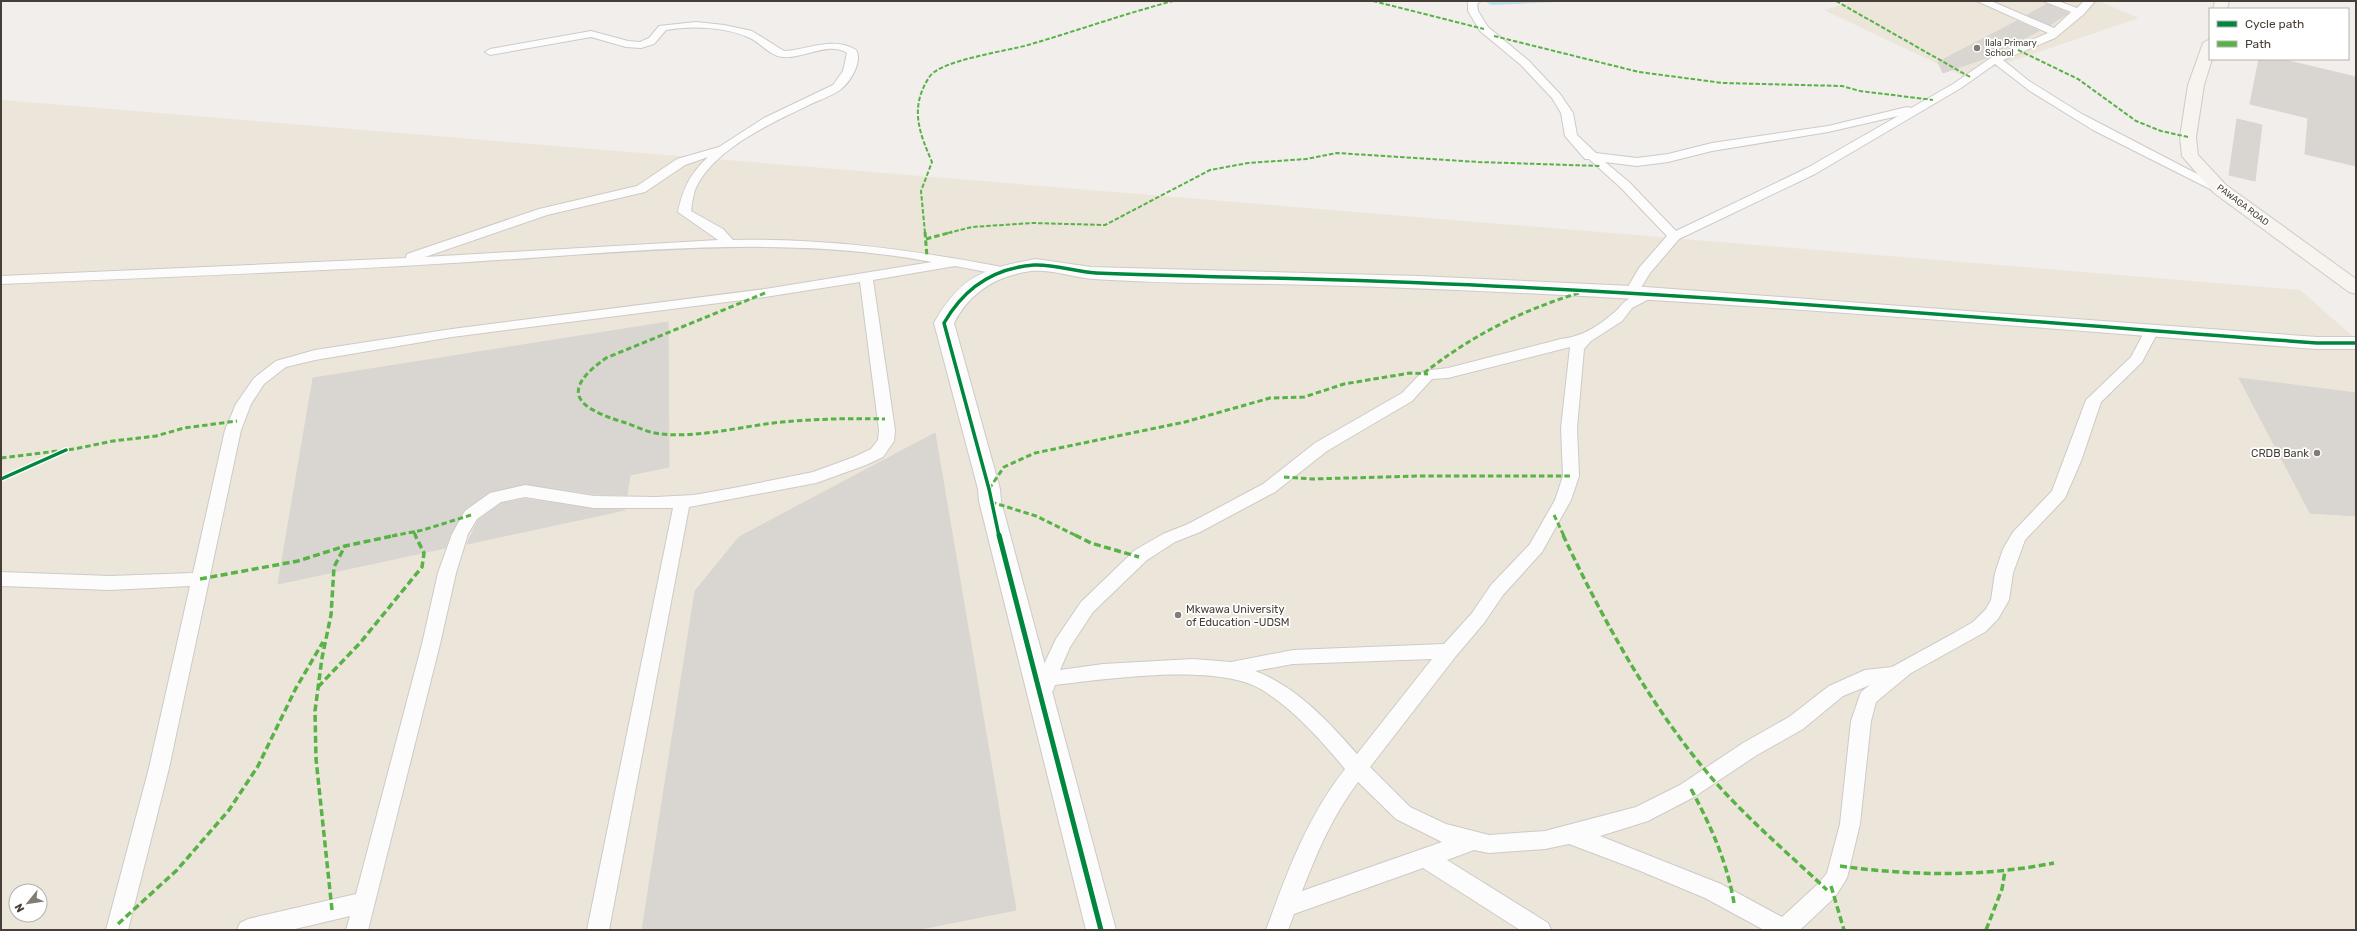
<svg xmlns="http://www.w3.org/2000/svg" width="2357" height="931" font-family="Rubik,sans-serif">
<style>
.education{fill:#ece5da;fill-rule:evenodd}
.water{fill:#bcdfee}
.building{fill:#d9d6d2;stroke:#d9d5d1}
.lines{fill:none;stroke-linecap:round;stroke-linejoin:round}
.service-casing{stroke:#cdcac7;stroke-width:2}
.minor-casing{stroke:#cdcac7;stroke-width:2}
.secondary-casing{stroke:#d0cbc2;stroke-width:2}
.service{fill:#fdfcfc;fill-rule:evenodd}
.minor{fill:#fdfcfc;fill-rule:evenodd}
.secondary{fill:#f7f4ef;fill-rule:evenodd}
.quiet-far2{stroke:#57b346;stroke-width:2;stroke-dasharray:4.5 2;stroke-linecap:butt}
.quiet-far1{stroke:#57b346;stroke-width:3;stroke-dasharray:5.5 3;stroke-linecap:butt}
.quiet{stroke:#57b346;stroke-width:3.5;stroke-dasharray:7 3.5;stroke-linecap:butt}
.cycleway-far1-casing{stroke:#fff;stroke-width:6}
.cycleway-casing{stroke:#fff;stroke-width:8}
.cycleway-far1{stroke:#00873e;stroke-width:3.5}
.cycleway{stroke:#00873e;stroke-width:5}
.poi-dot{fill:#827c76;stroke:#fff;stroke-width:1.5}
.labels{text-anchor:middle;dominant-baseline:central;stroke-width:3.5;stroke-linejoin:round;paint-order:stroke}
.far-poi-label{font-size:9px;fill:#473f37;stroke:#fff;text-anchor:start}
.far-street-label{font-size:9px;fill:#473f37;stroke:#fff}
.poi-label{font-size:11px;fill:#473f37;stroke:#fff;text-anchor:end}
</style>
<rect width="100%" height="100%" fill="#f1eeeb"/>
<!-- education -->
<g class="education">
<polygon points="1854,1 2098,1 2139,18 1965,77 1824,10"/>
<path d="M1,100L2300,290L2356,339V930H1ZM16,891H40V915H16Z"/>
</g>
<!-- water -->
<polygon class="water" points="1484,1 1557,1 1558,2 1492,5"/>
<!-- building -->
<g class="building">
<polygon points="2047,4 2068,13 2050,25 2027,15"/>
<polygon points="2017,21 2039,31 1989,57 1943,73 1938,62"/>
<polygon points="2259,59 2280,59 2356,77 2356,166 2305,154 2308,118 2250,104"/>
<polygon points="2237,119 2262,125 2255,181 2229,175"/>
<polygon points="668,322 669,467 630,475 627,495 594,494 525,484 490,492 464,510 451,533 445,548 278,584 313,378"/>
<polygon points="2239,378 2356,393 2356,516 2310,513"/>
<polygon points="935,433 1016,910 916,930 642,930 695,591 739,537"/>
<polygon points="525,499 594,509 625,510 467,544 478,520 502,503"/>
</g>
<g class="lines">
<!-- service casing -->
<g class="service-casing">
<g id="service">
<path d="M1468,1H1481L1477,4L1478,11L1488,27L1529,61L1560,94L1573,113L1577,135L1596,153L1637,158L1668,154L1712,143L1828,126L1907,107L1911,108L1953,84L1992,57L2048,33L1977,1H1991L2054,28L2071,12L2043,1H2058L2077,8L2084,1H2095L2084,14L2055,38L2003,60L2029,81L2082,114L2226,189L2220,193L2216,192L2093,130L2030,91L1995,64L1961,88L1815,174L1679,239L1650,273L1637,294L1648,290L1655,294L1653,297L1632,308L1622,321L1591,341L1584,349L1577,428L1579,476L1571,500L1542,552L1503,595L1484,623L1456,656L1370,767L1410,807L1446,824L1489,835L1545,831L1636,807L1680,785L1743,743L1789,717L1829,686L1865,670L1892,667L1954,633L1973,622L1986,609L1991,600L1995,573L2003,549L2013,532L2052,491L2086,400L2131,357L2147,327H2157L2159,330L2142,362L2101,402L2081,461L2065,498L2025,540L2013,573L2009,600L1998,619L1985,632L1911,673L1876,702L1871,721L1860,824L1847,878L1835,897L1800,930H1764L1705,898L1638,870L1569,844L1545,849L1489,853L1474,850L1447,860L1548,923L1551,930H1520L1423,868L1294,914L1288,930H1266C1287,873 1307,817 1345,769C1321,740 1296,712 1264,691C1220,662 1108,679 1055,685L1053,691L1046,694L1039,691L1037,679L1056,639L1081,602L1135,550L1163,534L1188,524L1263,484L1315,443L1402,393L1423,371L1448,368L1561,339C1580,337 1596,328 1611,315C1622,307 1620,303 1635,295H1627L1625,292L1639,268L1667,236L1621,188L1589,159H1585L1565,136L1561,113L1552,98L1521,65L1480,31L1468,11ZM1898,116L1807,168L1676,231L1629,182L1605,162L1637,166L1668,162L1712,151L1828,132ZM1570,347L1561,428L1563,476L1555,500L1530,544L1491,585L1472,613L1444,644L1293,650L1231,662L1193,659L1103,664L1060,670L1070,647L1093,612L1147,560L1175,542L1200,532L1275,492L1327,451L1412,401L1432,379L1448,378ZM1432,659L1357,754C1328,721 1297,687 1255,671L1293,664ZM1870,685L1861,692L1851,721L1840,824L1827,873L1819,883L1782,917L1721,884L1600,836L1648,821L1694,797L1757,755L1803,729L1843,696ZM1358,782L1396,819L1442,842L1302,891C1317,852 1333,815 1358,782Z"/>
<path d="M696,22L724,25L752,31L784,51C808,50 833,36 856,50C863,61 850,83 840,90C830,97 816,101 805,107C769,124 711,151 695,190C693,196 692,204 691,211L723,229L733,240C824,238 913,250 1002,267L1009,271L1002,275L955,266L873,280L895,430L894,441L883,457L866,465L816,483L689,507L609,930H587L673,508H594L525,497L501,502L477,519L468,534L456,573L440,644L368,930H346L350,916L291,930H237L240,923L248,919L356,894L422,644L438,573L452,534L465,511L490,493L525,485L594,496L656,497L694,495L739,487L813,472L854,457L871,449L878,440L879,430L860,282L765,297L452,337L315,360L286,367L264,384L251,404L241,430L169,768L128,930H106L149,768L190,586L110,590L1,586V572L110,576L193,573L225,430L236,404L254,378L276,361L315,350L452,329L765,289L932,262C779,233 622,253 469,262C313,272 157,277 1,284V276L406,258L407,254L539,209L637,186L677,159L719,147L764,118L833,85L843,71L847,53C828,41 804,59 783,57C770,56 763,45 752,39C729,27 691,25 666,30L654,44L641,48L626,47L591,37L490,55L485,52L490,49L591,31L628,41L640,42L649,38L659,26ZM708,157C690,174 683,188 678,212L718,240L425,257L547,215L645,192L685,165Z"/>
</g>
</g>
<!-- minor casing -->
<g class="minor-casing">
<path id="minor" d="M1036,259L1091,267L1418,276L1632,286L2317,337H2356V349H2317C1984,324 1650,294 1316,285C1242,283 1167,284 1093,279C1073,277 1051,269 1031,271C996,276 970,292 954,323L1000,489L1001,501L1116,930H1086L979,501L978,489L934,323C961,275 984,269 1036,259Z"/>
</g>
<!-- secondary casing -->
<g class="secondary-casing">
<g id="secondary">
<polygon points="2215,1 2229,1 2227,9 2213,9"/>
<polygon points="2210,39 2210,59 2212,59 2204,85 2196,137 2198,155 2226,185 2356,279 2356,294 2349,292 2214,193 2182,156 2180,137 2188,85 2203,43"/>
</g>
</g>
<!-- service -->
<use href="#service" class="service"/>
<!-- minor -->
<use href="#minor" class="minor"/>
<!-- secondary -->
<use href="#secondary" class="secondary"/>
<!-- quiet-far2 -->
<g class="quiet-far2">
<polyline points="1373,1 1484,29"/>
<polyline points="1836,1 1970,77"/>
<polyline points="1494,36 1639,72 1723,83 1842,86 1860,91 1933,100"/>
<polyline points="2018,50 2078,79 2136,121 2161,131 2188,137"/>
<path d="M925,233L921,191L932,162C919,132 909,107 930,76C942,60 1007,51 1028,45C1076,31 1124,14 1173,1"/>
<polyline points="948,233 972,227 1032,223 1105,225 1210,170 1248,163 1306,159 1337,153 1478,162 1600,166"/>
</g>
<!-- quiet-far1 -->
<g class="quiet-far1">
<polyline points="925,232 927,257"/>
<polyline points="926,239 952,232"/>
<path d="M765,293L606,358C558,392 578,408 623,422C635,426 649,433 661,434C701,438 742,426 782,422C816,419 851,418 885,419"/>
<path d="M1424,373C1471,336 1522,310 1579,293"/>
<polyline points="1,458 74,449 113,441 156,436 184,428 237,421"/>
<polyline points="1284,477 1312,479 1419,476 1571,476"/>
<polyline points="989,489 1004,467 1035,453 1185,422 1270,398 1304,397 1344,384 1410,373 1428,374"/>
<polyline points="991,502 1036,516 1077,536"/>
<polyline points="1554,515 1564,536"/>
<polyline points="413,531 416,536"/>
<polyline points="392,536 423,530 471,515"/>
</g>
<!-- quiet -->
<g class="quiet">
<polyline points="1075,535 1091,543 1139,557"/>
<path d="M1563,535C1603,620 1649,704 1710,776C1745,817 1788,853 1827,890"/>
<polyline points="200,579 298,561 345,546 397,535"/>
<polyline points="318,687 360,643 422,567 424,553 415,535"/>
<path d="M1691,789C1711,826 1727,862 1734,903"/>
<path d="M1840,866C1912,876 1983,877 2054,863"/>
<polyline points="1831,886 1844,930"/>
<polyline points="332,910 316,759 315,711 322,658 331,615 334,567 345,546"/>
<polyline points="118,924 177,870 229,810 258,766 296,688 323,642"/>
<polyline points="1986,930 2002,889 2005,871"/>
</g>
<!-- cycleway-far1 casing -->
<g class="cycleway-far1-casing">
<g id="cycleway-far1">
<polyline points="1,479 66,450"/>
<path d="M999,536L989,489L944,323C964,288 993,268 1034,265C1054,264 1076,272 1096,273C1167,276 1237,277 1307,279C1644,288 1981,318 2317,343H2356"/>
</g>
</g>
<!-- cycleway casing -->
<g class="cycleway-casing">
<polyline id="cycleway" points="999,535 1101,930"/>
</g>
<!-- cycleway-far1 -->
<use href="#cycleway-far1" class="cycleway-far1"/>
<!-- cycleway -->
<use href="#cycleway" class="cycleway"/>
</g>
<!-- markers -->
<g class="poi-dot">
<circle cx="1977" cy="48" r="4"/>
<circle cx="2317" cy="453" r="4"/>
<circle cx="1178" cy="615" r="4"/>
</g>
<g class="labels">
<!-- far-poi labels -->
<g class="far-poi-label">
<text x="1985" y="43">Ilala Primary<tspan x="1985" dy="10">School</tspan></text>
</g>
<!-- far-street labels -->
<g class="far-street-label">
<text transform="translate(2243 205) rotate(37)">PAWAGA ROAD</text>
</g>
<!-- poi labels -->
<g class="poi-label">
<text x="2309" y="453">CRDB Bank</text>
<text x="1186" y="609" text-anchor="start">Mkwawa University<tspan x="1186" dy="13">of Education -UDSM</tspan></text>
</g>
</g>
<!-- border -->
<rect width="2357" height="931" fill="none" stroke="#473f37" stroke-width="4"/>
<!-- legend -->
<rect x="2209" y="8" width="140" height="52" fill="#ffffff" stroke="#b5b2af"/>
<rect x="2217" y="21" width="20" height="6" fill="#00873e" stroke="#b5b2af"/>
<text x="2245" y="28" font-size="12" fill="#473f37">Cycle path</text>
<rect x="2217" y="41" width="20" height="6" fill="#57b346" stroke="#b5b2af"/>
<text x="2245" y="48" font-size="12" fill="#473f37">Path</text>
<!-- north arrow -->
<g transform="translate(28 903) rotate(240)"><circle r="19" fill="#ffffff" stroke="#b5b2af"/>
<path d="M0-3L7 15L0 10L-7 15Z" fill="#827c76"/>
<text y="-6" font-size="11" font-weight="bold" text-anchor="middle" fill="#473f37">N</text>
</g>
</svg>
